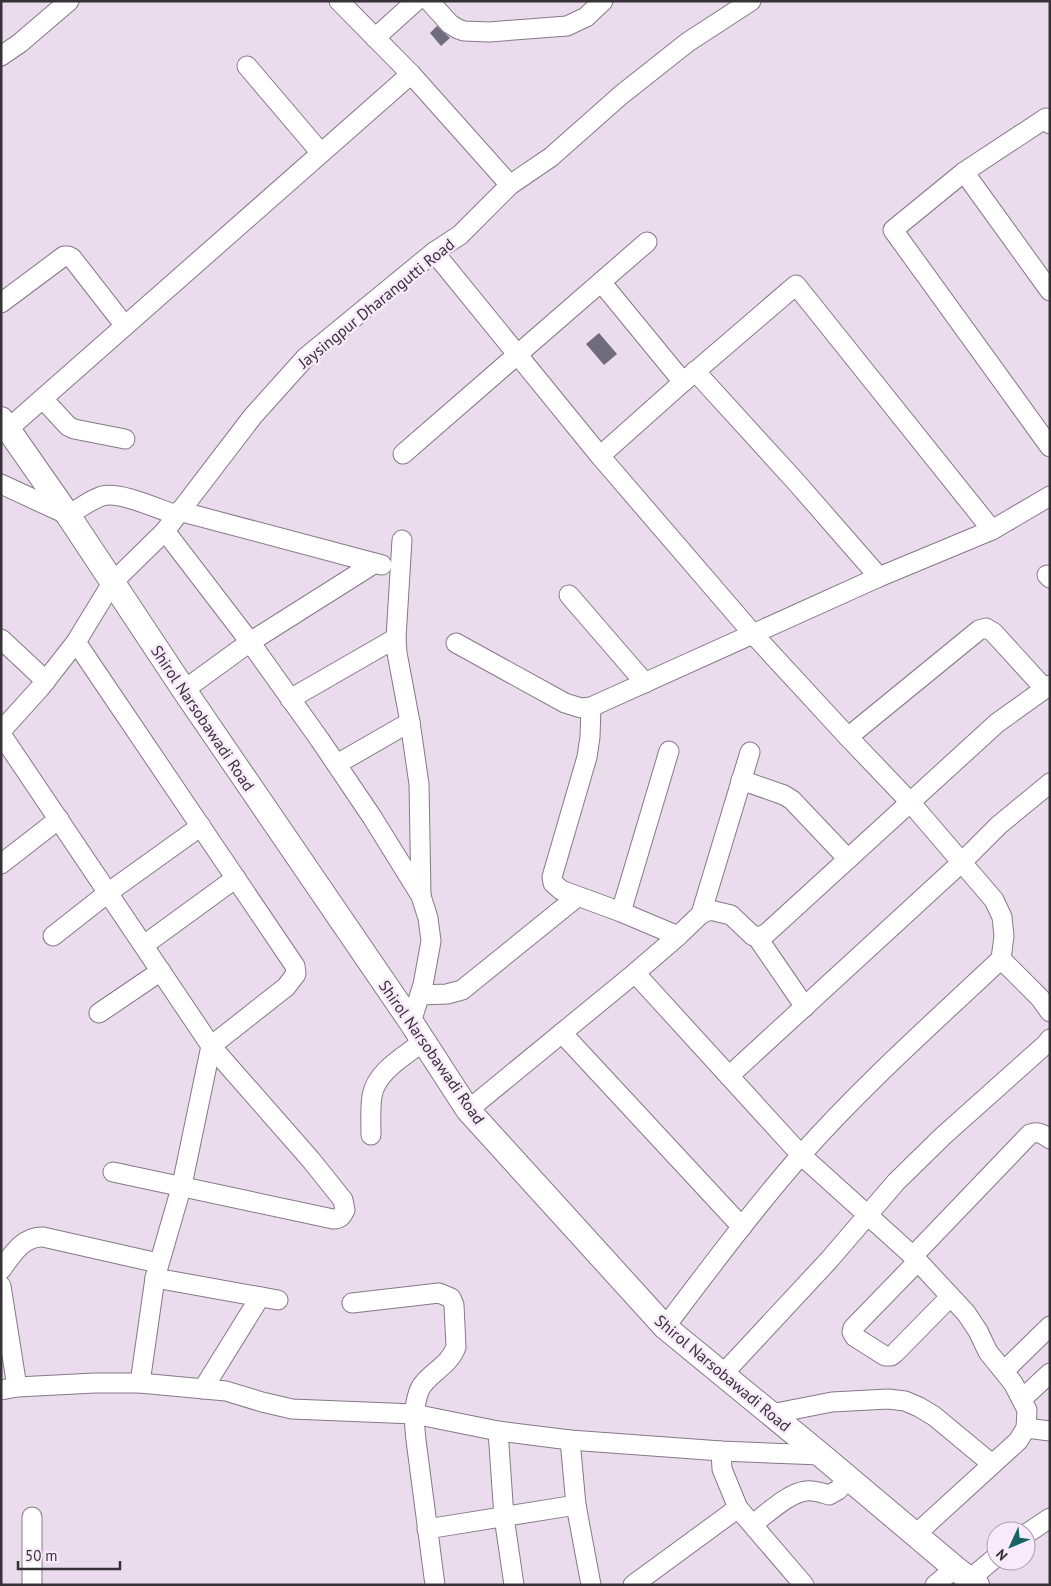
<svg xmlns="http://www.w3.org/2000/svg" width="1051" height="1586" font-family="'PT Sans',sans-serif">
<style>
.building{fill:#6f6c7d}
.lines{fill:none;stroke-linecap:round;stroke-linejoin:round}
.minor-casing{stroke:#857887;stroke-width:21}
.major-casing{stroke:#857887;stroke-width:26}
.minor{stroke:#fff;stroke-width:19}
.major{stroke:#fff;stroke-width:24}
.labels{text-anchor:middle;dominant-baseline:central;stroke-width:5;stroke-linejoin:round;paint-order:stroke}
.street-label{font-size:16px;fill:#373138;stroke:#f8e9fb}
</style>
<rect width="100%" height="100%" fill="#ebdced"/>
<!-- building -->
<g class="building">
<polygon points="437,26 450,38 441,46 430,33"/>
<polygon points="599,333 617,354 604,365 586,344"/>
</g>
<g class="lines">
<!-- minor casing -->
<g class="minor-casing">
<g id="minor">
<polyline points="339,1 411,74 510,185"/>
<polyline points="429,1 450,24 458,29 464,31 489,32 567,26 586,17 603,1"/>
<polyline points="375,38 416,1"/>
<polyline points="1,56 20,43 69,1"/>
<polyline points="247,66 321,153"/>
<polyline points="1050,124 1046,118 964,172 893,230 1050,447"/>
<polyline points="964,172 1050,291"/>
<path d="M434,252L600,456L754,635L848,737L910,802L994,900L1002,917L1004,936L1001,959C933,1023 863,1085 801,1155C753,1210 709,1269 665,1327"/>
<polyline points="601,282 683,382"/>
<polyline points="1,303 64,256 68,256 72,258 125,326"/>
<polyline points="695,371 797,483 879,577"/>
<polyline points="43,399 68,426 74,429 125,439"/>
<polyline points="8,429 411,74"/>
<polyline points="403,454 647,242"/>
<polyline points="600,456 683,382 796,285 992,530"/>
<path d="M1,484L68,515C79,509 90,500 102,496C120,491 158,509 176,515"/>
<polyline points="179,511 382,565"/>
<polyline points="165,531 250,642 320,740 372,817 421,896 428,918 431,941 423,985 411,1022"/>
<polyline points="402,540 396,638 397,653 410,722 419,784 421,895"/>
<polyline points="1047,575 1050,578"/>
<polyline points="569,595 645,683"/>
<polyline points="1,639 46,681"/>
<path d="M76,642L295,966L296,974L286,987L211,1046L311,1160L343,1200L345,1210C342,1216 340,1219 333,1219L113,1172"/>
<polyline points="456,643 565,703 581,708 591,707 879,577 992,530 1050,496"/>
<polyline points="184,690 250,642 375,563"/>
<polyline points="290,699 396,638"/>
<polyline points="591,707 590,737 587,757 552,877 553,883 561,890 621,912 678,936"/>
<polyline points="1,731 40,688 76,642 112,583 165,531 253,416 306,357 434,252 460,235 510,185 551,157 621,95 688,42 751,1"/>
<polyline points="1,734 211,1046 182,1185 155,1278 140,1383"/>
<polyline points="848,737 979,630 986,628 993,632 1045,689"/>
<polyline points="337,764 410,722"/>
<polyline points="741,780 784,795 792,800 848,859"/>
<polyline points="1,864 59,819"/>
<polyline points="621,912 669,751"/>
<polyline points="701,914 750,752"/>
<polyline points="53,936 109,892 201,826"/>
<polyline points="757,937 805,1007"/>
<polyline points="144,945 236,878"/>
<polyline points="1001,959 1040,998 1050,1012"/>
<polyline points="635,973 801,1155 913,1256 966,1313 978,1331 988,1352 1013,1383 1027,1410 1026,1428 1018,1441 915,1535"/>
<polyline points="420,995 447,994 462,990 577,897"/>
<polyline points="99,1013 161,971"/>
<polyline points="562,1033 742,1227"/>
<polyline points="729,1076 962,862 999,825 1050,783"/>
<polyline points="468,1110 635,973 678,936 701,914 710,910 731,915 753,936 762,936 767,933 997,723 1050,685"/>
<path d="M371,1135C371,1123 370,1109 372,1096C376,1071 405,1056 424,1041"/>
<path d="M913,1256L1030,1134C1038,1131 1043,1134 1050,1139"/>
<polyline points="918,1261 853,1328 852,1332 855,1337 885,1356 891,1356 895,1353 950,1297"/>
<path d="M1,1270C12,1255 23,1236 43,1237L158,1263"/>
<polyline points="155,1278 278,1300"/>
<polyline points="1,1286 17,1387"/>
<path d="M352,1303L439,1293L451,1298L454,1305L456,1347C449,1367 425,1375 419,1391C410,1416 417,1444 420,1471C425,1509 430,1547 435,1585"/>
<polyline points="1004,1371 1050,1326"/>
<polyline points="723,1374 829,1260 896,1182 943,1136 1046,1044 1050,1039"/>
<polyline points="203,1389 260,1297"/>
<polyline points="1,1390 17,1387 95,1383 140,1383 226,1391 262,1402 292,1409 414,1414 498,1431 570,1440 721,1451 821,1455"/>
<polyline points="1022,1399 1050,1373"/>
<polyline points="771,1414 832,1402 888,1399 905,1401 919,1407 934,1416 992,1464"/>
<polyline points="1026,1428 1050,1431"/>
<polyline points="498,1431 504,1517 514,1585"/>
<polyline points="570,1440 576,1505 591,1585"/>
<polyline points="721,1451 722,1469 738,1508 804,1585"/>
<path d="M753,1524C767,1514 788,1493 806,1491C814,1490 822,1493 829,1495L838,1490L849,1478"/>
<polyline points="427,1529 576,1505"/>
<polyline points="1026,1534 1050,1518"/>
<polyline points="970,1579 996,1557"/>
<polyline points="32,1585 32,1517"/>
<polyline points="633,1585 738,1508"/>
<polyline points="935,1585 955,1568"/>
</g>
</g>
<!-- major casing -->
<g class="major-casing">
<polyline id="major" points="1,419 68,515 184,690 411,1022 468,1110 665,1327 821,1455 955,1568 977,1585"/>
</g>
<!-- minor -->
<use href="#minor" class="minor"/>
<!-- major -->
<use href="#major" class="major"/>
</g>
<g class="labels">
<!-- street labels -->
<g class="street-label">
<text transform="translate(376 303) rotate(-39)">Jaysingpur Dharangutti Road</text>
<text transform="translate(203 718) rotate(56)">Shirol Narsobawadi Road</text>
<text transform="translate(432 1052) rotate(55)">Shirol Narsobawadi Road</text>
<text transform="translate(723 1373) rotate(40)">Shirol Narsobawadi Road</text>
</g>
</g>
<!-- border -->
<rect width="1051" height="1586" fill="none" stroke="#373138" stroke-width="5"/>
<!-- north arrow -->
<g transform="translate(1011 1546) rotate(226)"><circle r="24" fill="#f8e9fb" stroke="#ab9fad"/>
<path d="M0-4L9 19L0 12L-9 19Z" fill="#156463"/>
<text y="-8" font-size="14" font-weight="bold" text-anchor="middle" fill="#373138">N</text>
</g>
<!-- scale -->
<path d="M18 1561v8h102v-8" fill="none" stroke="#373138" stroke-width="2.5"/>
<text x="25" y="1561" font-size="15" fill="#373138" stroke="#f8e9fb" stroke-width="4" paint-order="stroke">50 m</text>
</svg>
